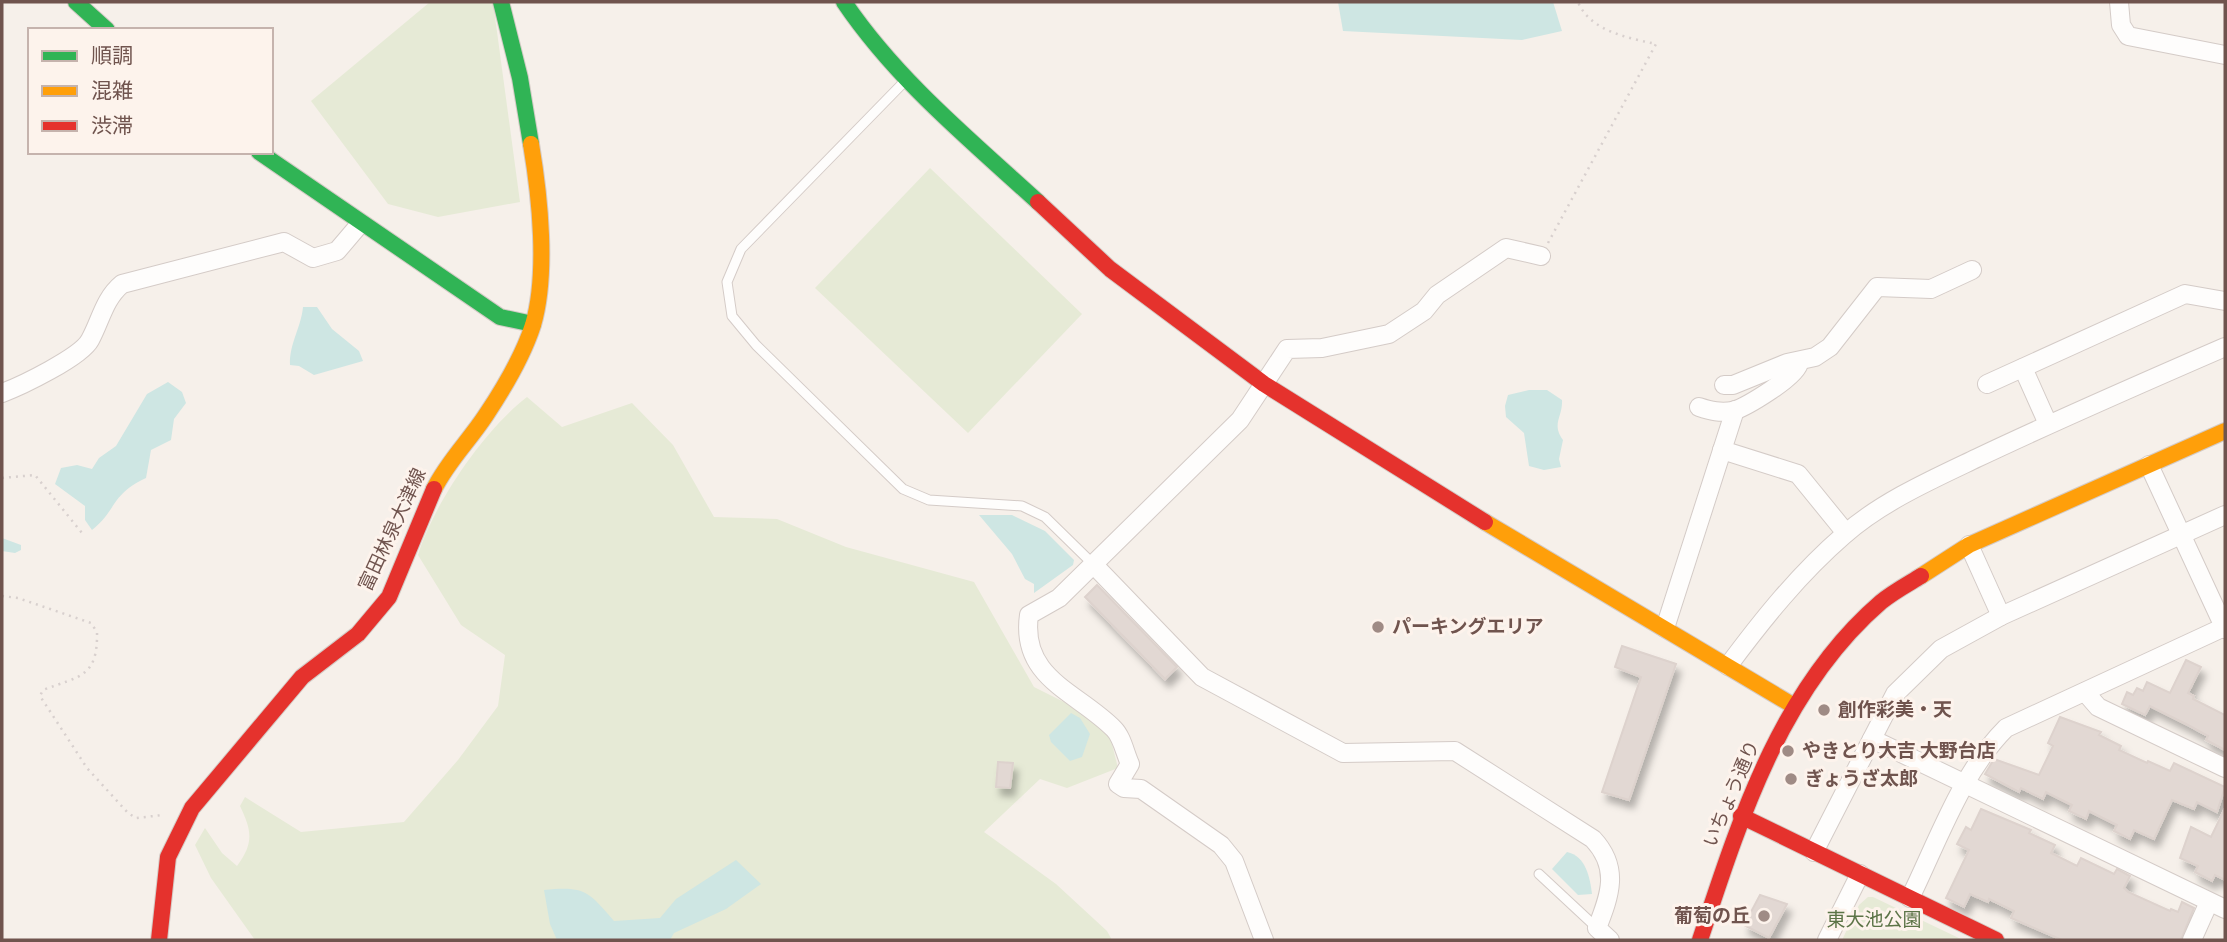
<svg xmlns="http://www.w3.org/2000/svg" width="2227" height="942" font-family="'Source Sans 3','Noto Sans JP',sans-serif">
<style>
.green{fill:#e6ead6}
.water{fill:#cee6e3}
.building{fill:#e2d8d3;stroke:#ddd2cd;stroke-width:2;filter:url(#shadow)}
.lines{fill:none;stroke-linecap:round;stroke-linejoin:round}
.lane-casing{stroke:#d4cbc7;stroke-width:11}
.street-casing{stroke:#d4cbc7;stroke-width:20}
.fast-casing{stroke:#d4cbc6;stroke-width:18}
.slow-casing{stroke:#d4cbc6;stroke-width:18}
.jam-casing{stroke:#d4cbc6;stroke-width:18}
.path{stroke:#d8d0ce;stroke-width:2.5;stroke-dasharray:2 5;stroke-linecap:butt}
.lane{stroke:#fefdfc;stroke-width:9}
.street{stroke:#fefdfc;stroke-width:18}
.fast{stroke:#30b455;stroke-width:16}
.slow{stroke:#ff9f0a;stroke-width:16}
.jam{stroke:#e5322d;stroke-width:16}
.poi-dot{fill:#9f8b85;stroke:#fdf3ec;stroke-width:2.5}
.labels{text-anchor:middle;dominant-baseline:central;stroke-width:6;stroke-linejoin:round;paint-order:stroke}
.street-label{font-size:19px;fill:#70544e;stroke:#fdf3ec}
.poi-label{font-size:19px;font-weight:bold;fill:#70544e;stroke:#fdf3ec;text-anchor:start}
.park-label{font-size:19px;fill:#5c7447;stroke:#fdf3ec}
</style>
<defs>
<filter id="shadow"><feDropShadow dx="4.5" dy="8" stdDeviation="3.5" flood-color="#0004"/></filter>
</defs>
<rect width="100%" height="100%" fill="#f6f0ea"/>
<!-- green -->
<g class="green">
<polygon points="430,2 493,2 520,202 438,217 388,204 311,101"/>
<polygon points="930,168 1082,314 968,433 815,288"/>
<path d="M527,397L562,427L632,403L673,445L714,517L777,519L846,547L974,582L1034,687L1074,707L1110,736L1118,768L1067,788L1040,779L984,832L1056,884L1107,931L1112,940H255L211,878L195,845L205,828L222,853L237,866C254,843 252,831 240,806L245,797L301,832L404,822L458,760L498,706L505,655L461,625L418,555C434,503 484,430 527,397Z"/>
<polygon points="1868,897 1873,897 1963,940 1842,940 1859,905"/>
</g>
<!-- water -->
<g class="water">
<polygon points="1338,2 1553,2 1562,31 1522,40 1343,31"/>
<path d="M303,307H317L332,329L359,351L363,361L314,375L299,366L290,365C289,344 301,328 303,307Z"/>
<path d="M168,382L182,392L186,403L174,419L171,440L151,450L146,478C110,495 118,509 92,530L85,520V506L55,484L61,468L77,465L92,469L99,458L116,446L147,394Z"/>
<path d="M1529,390H1547L1562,400C1563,417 1551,424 1563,440L1559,459L1561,467L1544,470L1529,466L1524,433L1506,417L1505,406L1508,395Z"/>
<polygon points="979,515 1012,515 1045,531 1074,560 1073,565 1034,593 1034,584 1025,579 1012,554"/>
<polygon points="2,538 21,545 21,550 15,553 2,551"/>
<polygon points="1071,713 1080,718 1090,734 1082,757 1070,761 1051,742 1049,735"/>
<path d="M1567,852C1586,856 1590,878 1592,894L1578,895L1552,869Z"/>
<path d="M736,860L761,884L726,909L674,933L670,940H557L550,924L544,890C585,886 588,891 614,921L660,918L676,899Z"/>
</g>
<!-- building -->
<g class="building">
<polygon points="1097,585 1177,667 1165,679 1085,597"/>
<polygon points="1622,646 1676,664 1629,800 1602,792 1641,677 1615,667"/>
<polygon points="2186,660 2201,667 2188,693 2194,696 2193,699 2225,715 2225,750 2206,740 2208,736 2188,725 2150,706 2145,715 2122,704 2127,692 2133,695 2137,688 2143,691 2147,682 2170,693"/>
<polygon points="2060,717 2101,732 2099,735 2121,746 2119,750 2147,763 2148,761 2170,771 2174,763 2225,787 2217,812 2197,802 2194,809 2172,800 2154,839 2134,830 2130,839 2114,831 2117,825 2089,811 2086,819 2069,811 2072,805 2046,792 2043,799 2021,788 2019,792 1985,774 1994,759 2039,775 2053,746 2048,743"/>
<polygon points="998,762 1013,763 1010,788 996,787"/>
<polygon points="2225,808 2225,880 2215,875 2212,881 2195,872 2198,866 2180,858 2191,827 2211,837"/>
<polygon points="1981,809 2031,830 2029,833 2055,845 2051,853 2077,866 2081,858 2114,874 2117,869 2130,876 2124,888 2128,892 2170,911 2171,909 2178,912 2182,902 2194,908 2181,940 2062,940 2011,918 2014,911 1989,899 1988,902 1970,894 1964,907 1946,898 1969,850 1957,844 1966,827 1971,830"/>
<polygon points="1760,895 1787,904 1769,938 1744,925"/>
</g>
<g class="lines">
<!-- lane casing -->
<g class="lane-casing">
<g id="lane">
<polyline points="905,81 741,249 727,282 732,316 756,345 903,489 929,500 1022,506 1045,517 1093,564"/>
<polyline points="1539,874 1597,928"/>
</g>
</g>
<!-- street casing -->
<g class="street-casing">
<g id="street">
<polyline points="2119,2 2121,25 2128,36 2225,55"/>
<polyline points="2023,368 2048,424"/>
<polyline points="1987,384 2185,294 2225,301"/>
<polyline points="1724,385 1733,385 1787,363 1815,357 1830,347 1877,287 1931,289 1972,270"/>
<path d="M2,393C21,386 81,357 90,340C101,320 104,299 122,284L284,242L313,258L337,251L360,224"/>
<path d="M1699,407C1711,411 1720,413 1733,411C1746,407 1798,376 1799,363"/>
<polyline points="1722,450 1798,474 1846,533"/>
<polyline points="2149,465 2225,629"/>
<polyline points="1969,545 2001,616"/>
<path d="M1093,564L1202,677L1343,753L1455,751L1593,839C1620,868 1610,895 1597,928L1610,940"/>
<polyline points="1665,628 1735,410"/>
<path d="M1728,666C1763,619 1799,574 1844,535C1881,502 1933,479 1977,458C2059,419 2142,383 2225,347"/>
<polyline points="2085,692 2098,707 2225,768"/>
<polyline points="1872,739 2225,909"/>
<polyline points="1814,852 1895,694 1941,649 2001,616 2225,515"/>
<path d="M1910,898C1938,841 1961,773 2006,728L2222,628"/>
<path d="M1264,940L1234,861L1221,845L1141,789L1124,788L1118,784L1130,764C1125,753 1122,737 1114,729C1078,692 1020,679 1029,615L1059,598L1240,420L1287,349L1322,348L1389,334L1424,311L1437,295L1506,248L1541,256"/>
<polyline points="1827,940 1860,874"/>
<polyline points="2192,940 2209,902"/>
</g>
</g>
<!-- fast casing -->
<g class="fast-casing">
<g id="fast">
<polyline points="76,2 107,30"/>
<polyline points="501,2 520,78 531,144"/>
<path d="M844,2C896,79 969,139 1038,202"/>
<polyline points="259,152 500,317 533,324"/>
</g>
</g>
<!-- slow casing -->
<g class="slow-casing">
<g id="slow">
<path d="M434,489C448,461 469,441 486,415C504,388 523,356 533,325C548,274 540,197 531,144"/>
<polyline points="1485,522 1794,706"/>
<polyline points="1921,576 1969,545 2225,431"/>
</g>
</g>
<!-- jam casing -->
<g class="jam-casing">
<g id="jam">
<polyline points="1038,202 1110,269 1264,384 1485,522"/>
<polyline points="1741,816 1996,940"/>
<polyline points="159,940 168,857 192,808 302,677 358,634 389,597 434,489"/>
<path d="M1700,940C1740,819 1781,688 1881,602C1893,592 1908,584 1921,576"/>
</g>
</g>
<!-- path -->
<g class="path">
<path d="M1548,243L1656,44C1628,38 1590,31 1578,2"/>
<polyline points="2,478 35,475 82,533"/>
<path d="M2,596L18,598L91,623L97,632C98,678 79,676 43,690L40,696L87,768L128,813L136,818L163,815"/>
</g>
<!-- lane -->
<use href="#lane" class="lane"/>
<!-- street -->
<use href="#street" class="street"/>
<!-- fast -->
<use href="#fast" class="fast"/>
<!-- slow -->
<use href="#slow" class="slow"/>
<!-- jam -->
<use href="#jam" class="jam"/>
</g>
<!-- markers -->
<g class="poi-dot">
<circle cx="1378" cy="627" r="7"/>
<circle cx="1824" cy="710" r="7"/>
<circle cx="1788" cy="751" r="7"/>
<circle cx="1791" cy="779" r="7"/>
<circle cx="1764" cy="916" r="7"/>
</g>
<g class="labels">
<!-- street labels -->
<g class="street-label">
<text transform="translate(393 530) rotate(-65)">富田林泉大津線</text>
<text transform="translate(1732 794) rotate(-67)">いちょう通り</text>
</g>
<!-- poi labels -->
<g class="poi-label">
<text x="1392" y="627">パーキングエリア</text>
<text x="1838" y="710">創作彩美・天</text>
<text x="1802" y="751">やきとり大吉 大野台店</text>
<text x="1805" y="779">ぎょうざ太郎</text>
<text x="1750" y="916" text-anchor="end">葡萄の丘</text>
</g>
<!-- park labels -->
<g class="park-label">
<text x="1874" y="920">東大池公園</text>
</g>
</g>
<!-- border -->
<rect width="2227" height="942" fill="none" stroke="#70544e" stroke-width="7"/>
<!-- legend -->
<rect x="28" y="28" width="245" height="126" fill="#fdf3ec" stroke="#c5b3ad" stroke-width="2"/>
<rect x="42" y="51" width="35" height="10" fill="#30b455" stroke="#c5b3ad" stroke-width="2"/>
<text x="91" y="63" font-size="21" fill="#70544e">順調</text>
<rect x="42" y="86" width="35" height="10" fill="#ff9f0a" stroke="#c5b3ad" stroke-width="2"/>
<text x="91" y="98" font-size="21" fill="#70544e">混雑</text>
<rect x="42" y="121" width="35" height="10" fill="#e5322d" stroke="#c5b3ad" stroke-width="2"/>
<text x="91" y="133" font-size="21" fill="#70544e">渋滞</text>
</svg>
